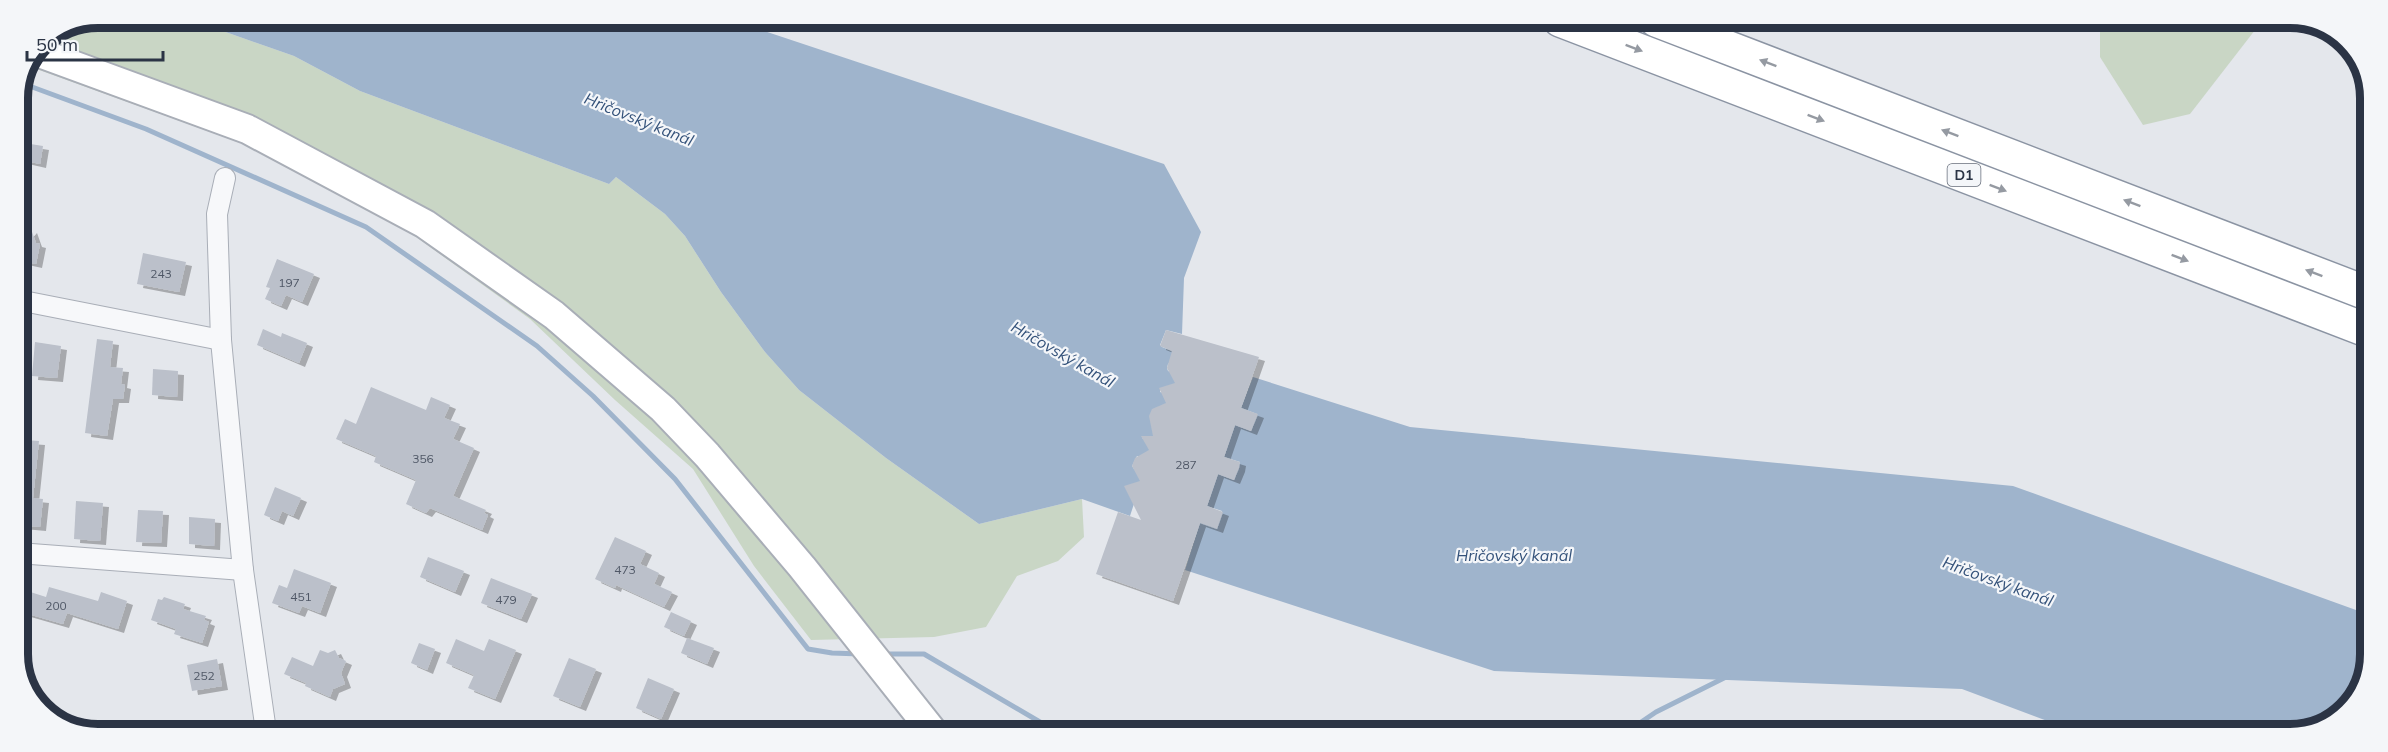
<svg xmlns="http://www.w3.org/2000/svg" width="2388" height="752" font-family="Mulish,sans-serif">
<style>
.green{fill:#c9d6c5}
.water{fill:#9fb4cc}
.lines{fill:none;stroke-linecap:round;stroke-linejoin:round}
.stream{stroke:#9fb4cc;stroke-width:5}
.building{fill:#bbc0ca;filter:url(#shadow)}
.minor-casing{stroke:#a9aeb7;stroke-width:22}
.secondary-casing{stroke:#a9aeb7;stroke-width:32}
.motorway-casing{stroke:#8b94a3;stroke-width:36}
.minor{stroke:#f7f8fa;stroke-width:20}
.secondary{stroke:#fff;stroke-width:28}
.motorway{stroke:#fff;stroke-width:33}
.oneway{fill:#959aa2}
.labels{text-anchor:middle;dominant-baseline:central;stroke-width:4.5;stroke-linejoin:round;paint-order:stroke}
.number-label{font-size:12px;fill:#4f5766}
.shield{fill:#f4f6f9;stroke:#676e7b;stroke-width:1.5}
.shield-label{font-size:14px;font-weight:bold;fill:#2b3445}
.water-label{font-size:16px;font-style:italic;fill:#34527a;stroke:#f4f6f9}
.rim{fill:none;stroke:#2b3445;stroke-width:8}
</style>
<defs>
<filter id="shadow"><feDropShadow dx="6" dy="4" stdDeviation="0" flood-color="#0004"/></filter>
</defs>
<rect width="100%" height="100%" fill="#e4e7ec"/>
<!-- green -->
<g class="green">
<polygon points="98,18 186,18 294,56 360,91 609,184 616,177 665,214 685,236 721,292 765,352 799,390 886,458 979,524 1082,499 1084,537 1058,561 1017,576 986,627 934,637 811,640 754,566 693,469 615,400 530,319 394,221 260,150 31,67 42,41"/>
<polygon points="2100,21 2262,21 2190,114 2143,125 2100,57"/>
</g>
<!-- water -->
<g class="water">
<polygon points="186,18 728,19 1164,164 1201,232 1184,278 1182,334 1166,330 1160,345 1162,347 1180,354 1168,364 1167,368 1168,371 1179,375 1173,391 1160,388 1160,392 1172,396 1156,439 1146,436 1142,438 1154,445 1149,460 1137,456 1132,466 1134,469 1144,473 1130,516 1082,499 979,524 886,458 799,390 765,352 721,292 685,236 665,214 616,177 609,184 360,91 294,56"/>
<polygon points="1253,377 1410,427 2013,486 2367,614 2367,675 2338,718 2290,734 2082,734 1962,689 1494,671 1185,570 1200,523 1218,523 1222,511 1207,506 1218,474 1234,480 1240,462 1224,457 1235,425 1251,431 1257,414 1241,408"/>
</g>
<g class="lines">
<!-- stream -->
<g class="stream">
<polyline points="24,84 146,129 366,227 537,346 593,396 675,479 808,649 832,653 860,654"/>
<polyline points="884,654 924,654 1057,732"/>
<polyline points="1625,733 1656,712 1728,676"/>
</g>
</g>
<!-- building -->
<g class="building">
<polygon points="18,142 43,146 40,164 18,159"/>
<polygon points="31,229 36,243 40,244 36,264 18,260 18,235 25,236"/>
<polygon points="143,253 186,262 179,292 137,284"/>
<polygon points="277,259 314,274 302,302 286,295 281,306 265,299 270,288 266,287"/>
<polygon points="263,329 281,337 282,333 307,343 299,363 257,345"/>
<polygon points="1166,330 1259,357 1241,408 1258,414 1256,419 1251,431 1235,425 1224,457 1240,462 1239,468 1234,480 1218,474 1207,506 1223,512 1217,529 1200,523 1173,601 1096,574 1118,512 1141,520 1124,486 1140,481 1132,466 1135,458 1149,450 1141,436 1153,436 1149,416 1152,409 1166,403 1159,388 1175,383 1167,368 1172,351 1160,346"/>
<polygon points="97,339 113,341 110,367 123,368 121,384 125,385 123,399 113,399 107,436 85,433"/>
<polygon points="35,342 61,346 57,378 32,376"/>
<polygon points="153,369 178,371 177,397 152,395"/>
<polygon points="371,387 426,410 431,397 450,405 444,418 460,424 453,439 474,448 453,496 486,510 484,513 488,515 482,530 430,508 426,513 406,504 416,480 374,462 376,456 336,439 345,419 356,424"/>
<polygon points="25,440 39,441 33,498 43,499 40,527 18,525 18,501"/>
<polygon points="275,487 301,498 293,516 282,511 278,521 264,515"/>
<polygon points="76,501 103,503 100,541 74,539"/>
<polygon points="138,510 163,511 161,543 136,542"/>
<polygon points="189,517 215,519 214,546 189,544"/>
<polygon points="615,537 646,551 640,564 659,573 654,584 672,592 664,607 616,585 615,588 595,579"/>
<polygon points="428,557 464,571 455,592 420,577"/>
<polygon points="294,569 331,583 320,613 302,606 299,613 272,603 279,585 287,588"/>
<polygon points="491,578 532,594 521,619 481,603"/>
<polygon points="49,587 98,601 101,592 127,601 118,629 67,613 63,624 18,611 18,588 46,597"/>
<polygon points="164,597 185,604 183,609 206,616 204,620 209,622 202,643 174,634 176,629 151,620 158,599 162,600"/>
<polygon points="671,612 691,621 684,636 664,627"/>
<polygon points="687,638 714,648 707,664 681,653"/>
<polygon points="456,639 484,651 489,639 516,650 495,699 468,688 474,675 446,663"/>
<polygon points="419,643 435,649 427,670 411,663"/>
<polygon points="320,650 328,653 335,650 339,658 346,661 341,673 345,684 333,689 330,697 305,686 306,683 284,674 292,657 313,666"/>
<polygon points="569,658 596,669 580,707 553,696"/>
<polygon points="217,659 222,686 192,691 187,665"/>
<polygon points="648,678 674,689 661,719 636,708"/>
</g>
<g class="lines">
<!-- minor casing -->
<g class="minor-casing">
<g id="minor">
<polyline points="225,178 217,214 221,340 243,570 266,731"/>
<polyline points="18,300 221,340"/>
<polyline points="18,553 243,570"/>
</g>
</g>
<!-- secondary casing -->
<g class="secondary-casing">
<polyline id="secondary" points="37,52 247,129 425,224 554,315 663,409 707,455 802,567 933,732"/>
</g>
<!-- motorway casing -->
<g class="motorway-casing">
<g id="motorway">
<polyline points="1560,20 2369,331"/>
<polyline points="1656,20 2369,294"/>
</g>
</g>
<!-- minor -->
<use href="#minor" class="minor"/>
<!-- secondary -->
<use href="#secondary" class="secondary"/>
<!-- motorway -->
<use href="#motorway" class="motorway"/>
</g>
<!-- one-way arrows -->
<defs><path id="oneway-solid" d="M-6-.8H1V-3.2L6.5 0L1 3.2V.8H-6Z" transform="scale(1.5)"/></defs>
<g class="oneway">
<use href="#oneway-solid" transform="translate(1634 48) rotate(21)"/>
<use href="#oneway-solid" transform="translate(1768 63) rotate(-159)"/>
<use href="#oneway-solid" transform="translate(1816 118) rotate(21)"/>
<use href="#oneway-solid" transform="translate(1950 133) rotate(-159)"/>
<use href="#oneway-solid" transform="translate(1998 188) rotate(21)"/>
<use href="#oneway-solid" transform="translate(2132 203) rotate(-159)"/>
<use href="#oneway-solid" transform="translate(2180 258) rotate(21)"/>
<use href="#oneway-solid" transform="translate(2314 273) rotate(-159)"/>
</g>
<g class="labels">
<!-- number labels -->
<g class="number-label">
<text x="161" y="273">243</text>
<text x="289" y="282">197</text>
<text x="423" y="458">356</text>
<text x="1186" y="464">287</text>
<text x="625" y="569">473</text>
<text x="301" y="596">451</text>
<text x="506" y="599">479</text>
<text x="56" y="605">200</text>
<text x="204" y="675">252</text>
</g>
<!-- shield labels -->
<rect class="shield" x="1947.5" y="164" width="33" height="22" rx="4.5"/>
<g class="shield-label">
<text x="1964" y="175">D1</text>
</g>
<!-- water labels -->
<g class="water-label">
<text transform="translate(639 119) rotate(22)">Hričovský kanál</text>
<text transform="translate(1063 354) rotate(30)">Hričovský kanál</text>
<text x="1514" y="555">Hričovský kanál</text>
<text transform="translate(1998 581) rotate(20)">Hričovský kanál</text>
</g>
</g>
<!-- crop -->
<path d="M0 0H2388V752H0ZM98 28H2290A70 70 0 0 1 2360 98V654A70 70 0 0 1 2290 724H98A70 70 0 0 1 28 654V98A70 70 0 0 1 98 28Z" fill="#f4f6f9" fill-rule="evenodd"/>
<path class="rim" d="M98 28H2290A70 70 0 0 1 2360 98V654A70 70 0 0 1 2290 724H98A70 70 0 0 1 28 654V98A70 70 0 0 1 98 28Z"/>
<!-- scale -->
<path d="M27 51v9h136v-9" fill="none" stroke="#2b3445" stroke-width="3"/>
<text x="36" y="51" font-size="18" fill="#2b3445" stroke="#f4f6f9" stroke-width="4.5" paint-order="stroke">50 m</text>
</svg>
